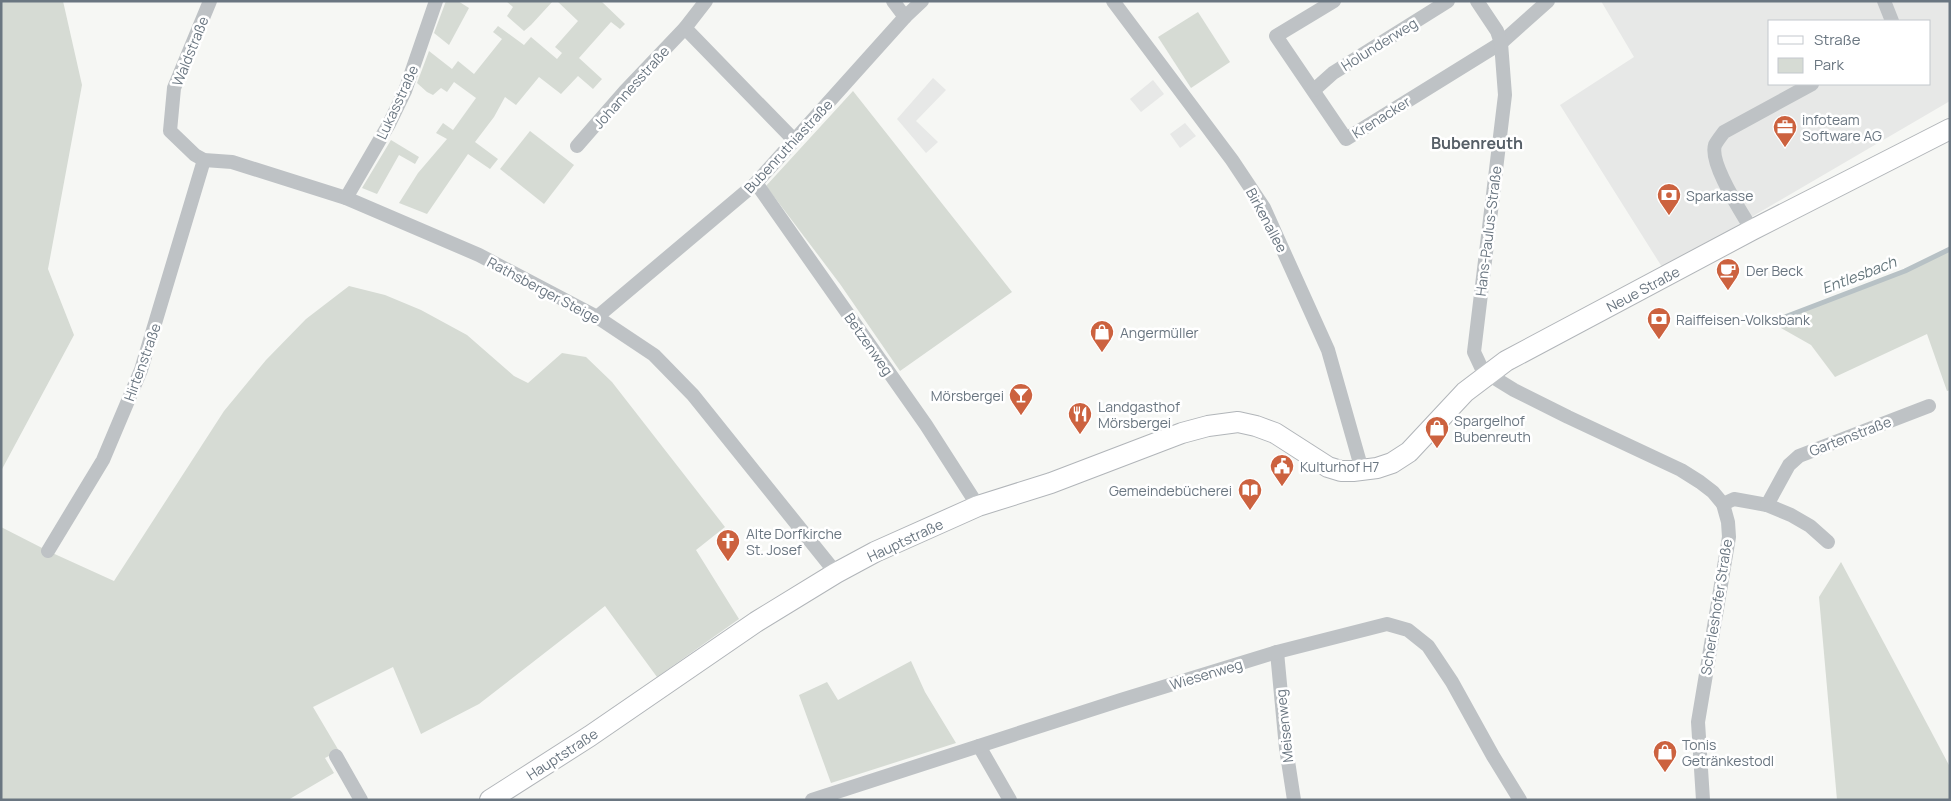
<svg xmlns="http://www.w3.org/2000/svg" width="1951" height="801" font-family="Manrope,sans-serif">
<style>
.built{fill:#e7e8e7;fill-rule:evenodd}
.green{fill:#d6dbd4}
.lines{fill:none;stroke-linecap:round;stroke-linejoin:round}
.stream{stroke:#b7c1c5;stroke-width:5}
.secondary-casing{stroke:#b1b5b9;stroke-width:22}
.street{stroke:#bec2c5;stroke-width:14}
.secondary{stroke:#fff;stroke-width:20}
.labels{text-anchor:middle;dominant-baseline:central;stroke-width:5;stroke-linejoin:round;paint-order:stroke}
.street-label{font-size:14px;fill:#6a7681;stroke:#fff}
.poi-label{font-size:14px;fill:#6a7681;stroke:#fff;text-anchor:start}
.water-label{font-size:15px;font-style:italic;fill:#66777d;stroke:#fff}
.quarter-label{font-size:16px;font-weight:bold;fill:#565f67;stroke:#fff}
</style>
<rect width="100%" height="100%" fill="#f6f7f4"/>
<!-- built -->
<g class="built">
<path d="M1601,1H1950V101L1731,229L1662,267L1560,105L1634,57ZM1770,21H1930V84H1770Z"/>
<polygon points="933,78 946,90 916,121 938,142 926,153 897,119"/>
<polygon points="1153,80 1164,94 1141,112 1130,99"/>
<polygon points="1185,123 1196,136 1180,148 1170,134"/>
</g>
<!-- green -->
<g class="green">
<polygon points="1,1 63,1 82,85 48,269 74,335 1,471"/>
<polygon points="446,1 458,1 469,8 449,45 434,33"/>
<polygon points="506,1 553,1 531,25 524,31 507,16 513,7"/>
<polygon points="557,1 601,1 625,24 620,29 611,22 579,58 602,79 593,89 578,76 561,94 539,77 516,105 505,97 494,117 475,142 498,159 490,169 468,154 427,214 399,203 418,173 447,139 436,133 443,123 453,130 476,98 454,82 447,92 441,88 433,95 427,92 417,83 429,51 452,69 458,61 474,74 502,39 493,32 498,26 524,45 531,37 557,59 562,53 555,47 578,21"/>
<polygon points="1198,12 1230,62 1191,88 1158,37"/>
<polygon points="853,91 1012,292 900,371 840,284 766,186"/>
<polygon points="530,131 574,165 544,204 500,169"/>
<polygon points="391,140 419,157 415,164 399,155 377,194 362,188"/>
<polygon points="1950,249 1950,390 1947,391 1927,334 1835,377 1811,345 1781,328 1777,320 1905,271"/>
<polygon points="349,286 385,295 421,310 467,335 514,376 528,383 562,353 586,357 612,382 725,527 696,550 739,619 657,677 605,606 479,704 421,734 393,667 313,707 339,751 325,758 334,773 288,800 1,800 1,527 48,551 114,581 224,411 266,360 306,319"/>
<polygon points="1841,562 1950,767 1950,800 1837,800 1819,597"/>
<polygon points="911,661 925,692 956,743 831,783 799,695 827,682 838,700"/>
</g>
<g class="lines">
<!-- stream -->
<polyline class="stream" points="1777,320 1905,271 1950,249"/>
<!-- secondary casing -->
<g class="secondary-casing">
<polyline id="secondary" points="490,800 590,736 756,622 836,573 875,552 978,506 1051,483 1182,433 1208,426 1238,422 1256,426 1275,433 1328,467 1341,471 1353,471 1377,468 1392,463 1409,452 1465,392 1506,361 1752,230 1950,129"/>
</g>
<!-- street -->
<g class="street">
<polyline points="210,1 174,88 170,131 195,155 204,160 232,162 346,198 479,255 597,317 654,355 693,395 836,573"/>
<polyline points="893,1 905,17"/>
<polyline points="1113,1 1232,160 1264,208 1328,350 1362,470"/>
<polyline points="1334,1 1276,36 1346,139 1501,43 1548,1"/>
<polyline points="1477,1 1497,31 1501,43 1505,95 1474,352 1481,367 1488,374 1514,390 1568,417 1681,470 1700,482 1713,492 1723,504 1728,522 1729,537 1698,722 1703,800"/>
<polyline points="1884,1 1892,21"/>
<polyline points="685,28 794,140"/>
<polyline points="1314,90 1333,73 1448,1"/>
<polyline points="577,146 625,91 685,28 706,1"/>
<polyline points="756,183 926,425 978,506"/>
<polyline points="346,198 389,124 405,91 436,1"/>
<path d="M1752,230C1742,213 1709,164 1715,145C1717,141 1721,136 1724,132L1812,84"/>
<polyline points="597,317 756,183 905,17 922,1"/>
<polyline points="1723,504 1734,499 1767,505 1791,515 1810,526 1828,542"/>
<polyline points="1767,505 1789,465 1799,456 1929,406"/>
<polyline points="48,551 103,460 141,370 204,160"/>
<polyline points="1277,652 1286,748 1294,800"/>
<polyline points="979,746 1010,800"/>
<polyline points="336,756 361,800"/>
<polyline points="812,800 1121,700 1277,652 1387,624 1408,630 1428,646 1452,682 1493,756 1520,800"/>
</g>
<!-- secondary -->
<use href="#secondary" class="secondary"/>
</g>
<!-- icons -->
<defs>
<g id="office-pin" transform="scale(1.25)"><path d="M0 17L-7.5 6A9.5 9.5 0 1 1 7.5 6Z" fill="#cc623f" stroke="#fff"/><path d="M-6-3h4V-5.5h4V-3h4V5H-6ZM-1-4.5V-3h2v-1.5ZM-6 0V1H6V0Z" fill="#fff"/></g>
<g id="bank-pin" transform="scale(1.25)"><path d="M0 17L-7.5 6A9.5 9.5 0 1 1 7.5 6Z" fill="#cc623f" stroke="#fff"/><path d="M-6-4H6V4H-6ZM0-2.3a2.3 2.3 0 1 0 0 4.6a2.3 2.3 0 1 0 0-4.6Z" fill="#fff"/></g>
<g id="cafe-pin" transform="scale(1.25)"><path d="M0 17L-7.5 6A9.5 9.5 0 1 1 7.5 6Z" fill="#cc623f" stroke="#fff"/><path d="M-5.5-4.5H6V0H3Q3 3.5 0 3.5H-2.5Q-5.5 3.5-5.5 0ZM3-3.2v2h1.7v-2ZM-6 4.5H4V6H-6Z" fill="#fff"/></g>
<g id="shop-pin" transform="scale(1.25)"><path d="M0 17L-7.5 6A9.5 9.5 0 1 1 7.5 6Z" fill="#cc623f" stroke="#fff"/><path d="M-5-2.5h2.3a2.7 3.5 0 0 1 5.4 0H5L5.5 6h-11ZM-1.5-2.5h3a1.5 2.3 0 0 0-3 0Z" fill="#fff"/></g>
<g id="bar-pin" transform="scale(1.25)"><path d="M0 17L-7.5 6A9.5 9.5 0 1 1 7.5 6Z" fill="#cc623f" stroke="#fff"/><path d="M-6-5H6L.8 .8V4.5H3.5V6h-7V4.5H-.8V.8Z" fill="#fff"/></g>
<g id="restaurant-pin" transform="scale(1.25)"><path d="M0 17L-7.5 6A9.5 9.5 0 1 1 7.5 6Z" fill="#cc623f" stroke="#fff"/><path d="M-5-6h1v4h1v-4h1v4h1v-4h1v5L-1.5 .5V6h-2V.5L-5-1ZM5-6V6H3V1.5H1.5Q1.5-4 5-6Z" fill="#fff"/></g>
<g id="civic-pin" transform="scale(1.25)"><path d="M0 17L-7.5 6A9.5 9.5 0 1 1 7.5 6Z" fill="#cc623f" stroke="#fff"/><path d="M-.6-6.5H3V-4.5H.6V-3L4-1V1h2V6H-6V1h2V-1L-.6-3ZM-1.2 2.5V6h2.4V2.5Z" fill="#fff"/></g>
<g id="library-pin" transform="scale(1.25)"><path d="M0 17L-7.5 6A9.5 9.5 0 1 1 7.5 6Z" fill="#cc623f" stroke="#fff"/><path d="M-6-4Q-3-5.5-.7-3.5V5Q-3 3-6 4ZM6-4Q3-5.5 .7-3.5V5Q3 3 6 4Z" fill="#fff"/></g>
<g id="church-pin" transform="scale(1.25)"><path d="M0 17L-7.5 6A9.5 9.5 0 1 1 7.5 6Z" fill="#cc623f" stroke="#fff"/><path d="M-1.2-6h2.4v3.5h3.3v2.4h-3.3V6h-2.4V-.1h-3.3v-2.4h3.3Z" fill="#fff"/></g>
</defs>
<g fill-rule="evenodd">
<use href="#office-pin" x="1785" y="127"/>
<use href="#bank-pin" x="1669" y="195"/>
<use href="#cafe-pin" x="1728" y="270"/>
<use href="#bank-pin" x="1659" y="319"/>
<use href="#shop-pin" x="1102" y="332"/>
<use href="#bar-pin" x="1021" y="395"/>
<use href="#restaurant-pin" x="1080" y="414"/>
<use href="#shop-pin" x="1437" y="428"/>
<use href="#civic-pin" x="1282" y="466"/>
<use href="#library-pin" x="1250" y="490"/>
<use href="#church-pin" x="728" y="541"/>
<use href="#shop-pin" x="1665" y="752"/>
</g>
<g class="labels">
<!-- street labels -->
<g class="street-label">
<text transform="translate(1379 44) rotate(-32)">Holunderweg</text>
<text transform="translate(190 51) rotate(-68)">Waldstraße</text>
<text transform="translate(631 87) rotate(-48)">Johannesstraße</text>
<text transform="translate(397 102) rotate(-65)">Lukasstraße</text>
<text transform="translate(1381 117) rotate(-32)">Krenacker</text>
<text transform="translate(788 146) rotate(-47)">Bubenruthiastraße</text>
<text transform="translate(1267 220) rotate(62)">Birkenallee</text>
<text transform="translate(1488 231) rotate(-83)">Hans-Paulus-Straße</text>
<text transform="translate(1643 289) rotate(-28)">Neue Straße</text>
<text transform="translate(544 290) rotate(28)">Rathsberger Steige</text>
<text transform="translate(869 344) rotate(55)">Betzenweg</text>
<text transform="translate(142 362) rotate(-70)">Hirtenstraße</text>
<text transform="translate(1850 436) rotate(-21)">Gartenstraße</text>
<text transform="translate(905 540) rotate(-25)">Hauptstraße</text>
<text transform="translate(1716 607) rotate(-81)">Scherleshofer Straße</text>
<text transform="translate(1206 674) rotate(-17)">Wiesenweg</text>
<text transform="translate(1284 726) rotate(-96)">Meisenweg</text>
<text transform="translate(562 754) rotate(-33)">Hauptstraße</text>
</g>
<!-- poi labels -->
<g class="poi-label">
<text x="1802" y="119">infoteam<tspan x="1802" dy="16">Software AG</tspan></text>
<text x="1686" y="195">Sparkasse</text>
<text x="1746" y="270">Der Beck</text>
<text x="1676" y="319">Raiffeisen-Volksbank</text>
<text x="1120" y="332">Angermüller</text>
<text x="1004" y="395" text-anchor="end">Mörsbergei</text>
<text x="1098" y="406">Landgasthof<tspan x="1098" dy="16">Mörsbergei</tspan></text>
<text x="1454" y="420">Spargelhof<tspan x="1454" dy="16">Bubenreuth</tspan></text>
<text x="1300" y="466">Kulturhof H7</text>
<text x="1232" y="490" text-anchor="end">Gemeindebücherei</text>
<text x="746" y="533">Alte Dorfkirche<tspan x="746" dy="16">St. Josef</tspan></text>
<text x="1682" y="744">Tonis<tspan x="1682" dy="16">Getränkestodl</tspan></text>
</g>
<!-- water labels -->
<g class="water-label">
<text transform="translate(1859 275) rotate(-21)">Entlesbach</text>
</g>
<!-- quarter labels -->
<g class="quarter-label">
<text x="1477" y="143">Bubenreuth</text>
</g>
</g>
<!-- border -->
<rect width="1951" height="801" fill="none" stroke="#6a7681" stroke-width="5"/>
<!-- legend -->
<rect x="1768" y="20" width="162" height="65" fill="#ffffff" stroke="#c3c8cd"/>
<rect x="1778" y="36" width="25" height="8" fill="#ffffff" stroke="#c3c8cd"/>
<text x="1814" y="45" font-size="15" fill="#6a7681">Straße</text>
<rect x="1778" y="58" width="25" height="15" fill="#d6dbd4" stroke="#c3c8cd"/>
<text x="1814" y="70" font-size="15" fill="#6a7681">Park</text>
</svg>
